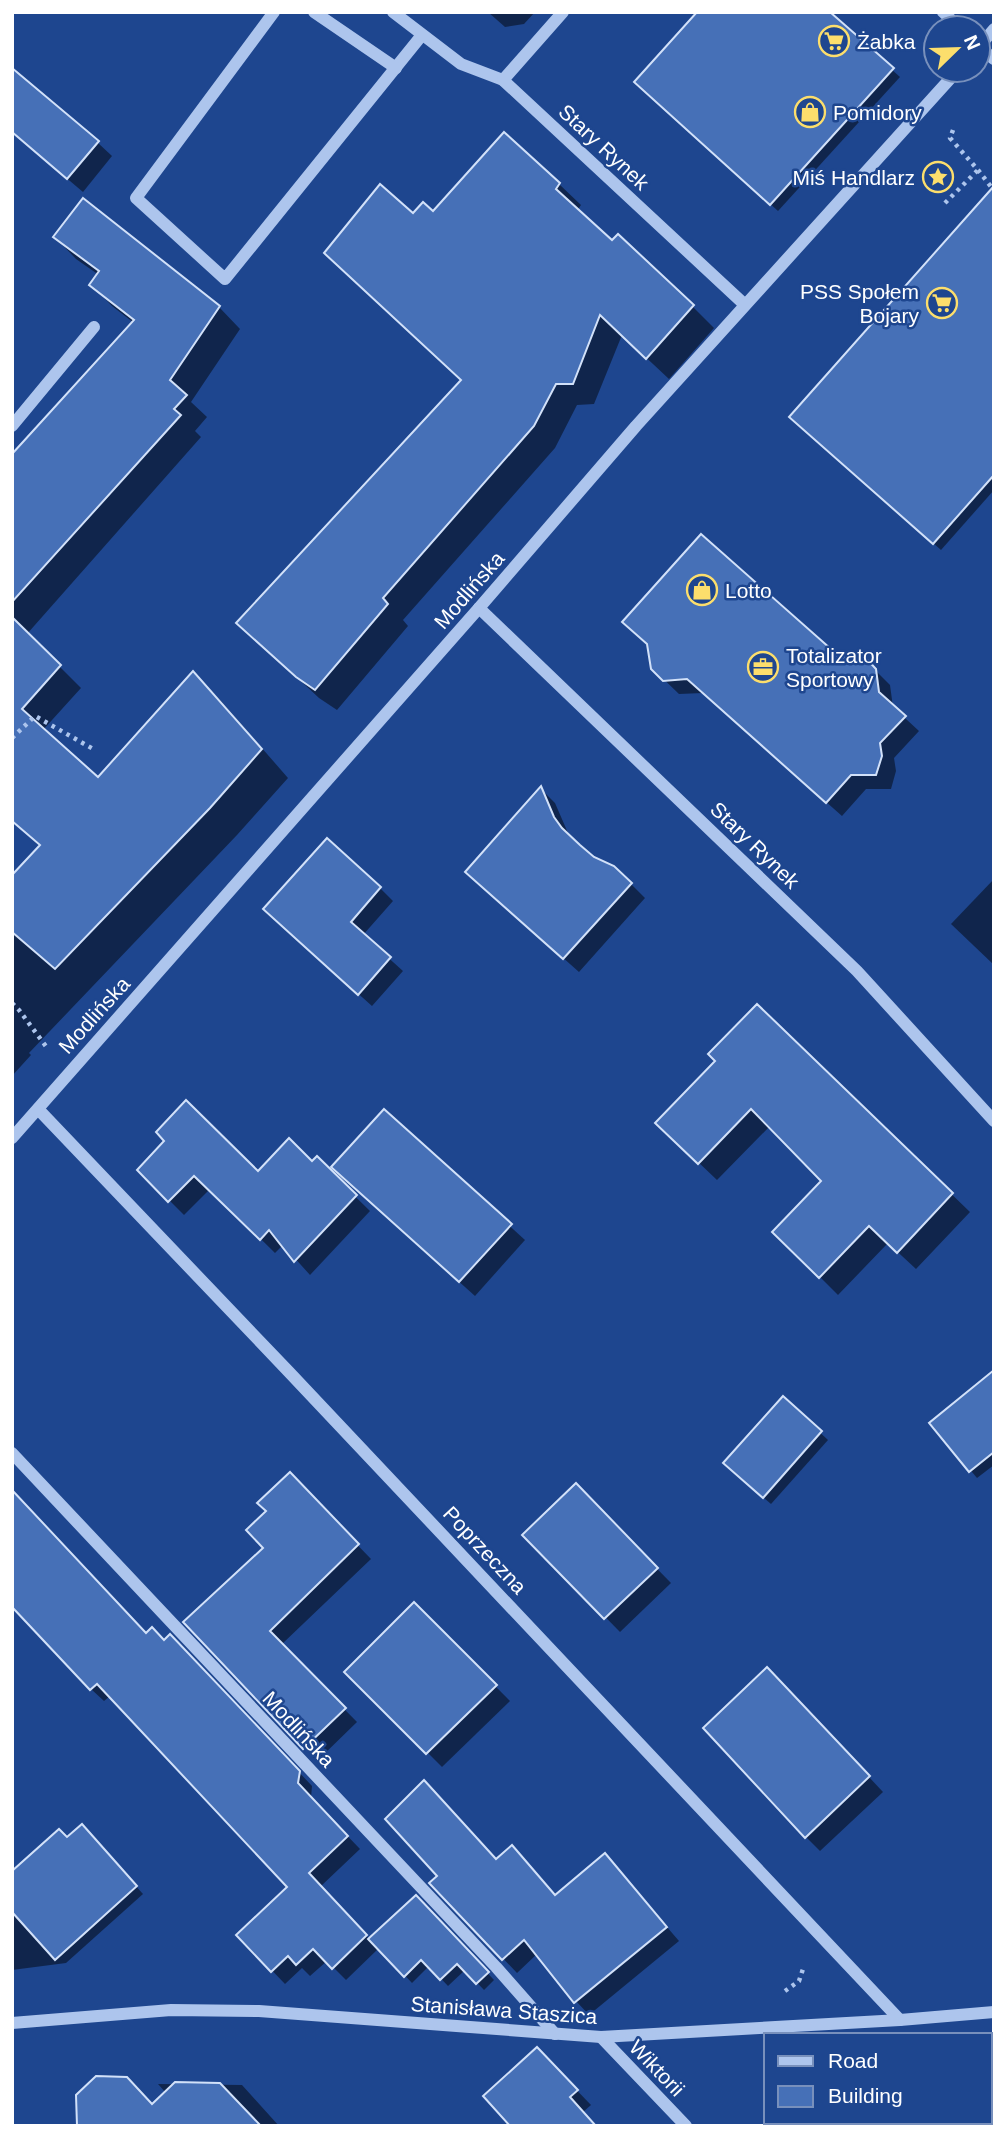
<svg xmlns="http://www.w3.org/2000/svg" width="1006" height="2138" font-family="Arial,sans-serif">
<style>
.shadow{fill:#0007}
.building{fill:#4670b7;stroke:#d2e1f9;stroke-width:2}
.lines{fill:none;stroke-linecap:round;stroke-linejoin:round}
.path{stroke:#adc5ed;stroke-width:4.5;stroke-dasharray:3.5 5;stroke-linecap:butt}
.minor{stroke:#adc5ed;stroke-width:12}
.labels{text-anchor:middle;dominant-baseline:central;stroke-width:5;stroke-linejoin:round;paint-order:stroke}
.poi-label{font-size:21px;fill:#fff;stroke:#1e468f;text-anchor:start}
.street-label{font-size:21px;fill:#fff;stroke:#1e468f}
</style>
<rect width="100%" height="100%" fill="#1e468f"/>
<!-- shadow -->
<g class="shadow">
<polygon points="488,12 535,12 524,24 505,27"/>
<polygon points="828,12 900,77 778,211 643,89"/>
<polygon points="12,132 97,142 112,156 83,192"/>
<polygon points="559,184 581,205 577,211 612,243 692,306 714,328 669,379 622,335 594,404 577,405 555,448 403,620 408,626 337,710 319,698 239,623 462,380 413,216 433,214"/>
<polygon points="994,189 994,490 941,550 799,424"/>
<polygon points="55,237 219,307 240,329 191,402 207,417 195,431 201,437 27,634 81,688 43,730 98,780 193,673 220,700 288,778 237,835 29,1053 31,1055 12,1076 12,878 41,847 12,821 12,458 134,323 112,306 91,284 99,275 76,259"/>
<polygon points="863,658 890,685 893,707 919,731 894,758 896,771 891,789 866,789 842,816 703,693 679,694 652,668"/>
<polygon points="541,789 555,803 568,833 574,841 593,858 631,884 645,898 579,972 482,886"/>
<polygon points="994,879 994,965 951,924"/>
<polygon points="380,888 393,901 363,935 403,971 372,1006 278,922"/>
<polygon points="757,1006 970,1212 916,1269 888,1243 838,1295 775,1232 824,1180 770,1126 717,1180 676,1141 717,1062"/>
<polygon points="384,1111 525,1240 475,1296 348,1182"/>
<polygon points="317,1159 370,1211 310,1275 283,1245 275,1253 210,1189 184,1215 139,1170 258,1173 312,1163"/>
<polygon points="994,1373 994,1465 977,1478 932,1424"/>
<polygon points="783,1398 828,1440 771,1504 732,1470"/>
<polygon points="290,1475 371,1559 281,1645 357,1722 317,1761 186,1622 265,1548 268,1511"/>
<polygon points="576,1486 671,1583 620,1632 525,1535"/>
<polygon points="414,1604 510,1701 442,1767 347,1672"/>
<polygon points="146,1635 183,1649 312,1786 311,1798 360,1849 320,1887 370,1940 416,1897 494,1980 484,1990 465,1970 448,1986 429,1966 412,1983 379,1948 346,1980 327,1961 310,1976 302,1968 285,1984 238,1935 289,1887 110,1696 104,1701 91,1689"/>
<polygon points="782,1684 883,1792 820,1851 806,1837"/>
<polygon points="89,1834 143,1894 66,1963 12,1970 12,1889 67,1839"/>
<polygon points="605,1855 679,1941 589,2015 576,2001 537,1954 517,1973 431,1883 497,1861 556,1896"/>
<polygon points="537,2049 591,2105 583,2112 512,2126"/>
<polygon points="158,2084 242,2085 279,2126 79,2126 153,2106 166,2093"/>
<polygon points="809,2122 917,2122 921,2126 806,2126"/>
</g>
<!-- building -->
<g class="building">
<polygon points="697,12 830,12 894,68 770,205 634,82"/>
<polygon points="12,68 99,141 67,179 12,132"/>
<polygon points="504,132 560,183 556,189 612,240 618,234 694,305 646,359 600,315 573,384 556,384 534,426 383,598 388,604 315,690 296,677 236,623 461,380 324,253 380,184 413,213 423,202 433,211"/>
<polygon points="994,186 994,475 933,544 789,417"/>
<polygon points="83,198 220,306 170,380 187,395 174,409 181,415 12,602 12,454 134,320 89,285 99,271 53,237"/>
<polygon points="701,534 840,657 864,656 876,669 879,692 906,716 880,743 882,756 876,775 851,775 826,803 687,679 663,681 651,669 647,644 622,622"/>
<polygon points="12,617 61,665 22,709 98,777 193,671 262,749 210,808 55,969 12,932 12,875 40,845 12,821"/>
<polygon points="541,786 554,817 562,828 580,845 594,857 614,866 632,883 563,959 465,872"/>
<polygon points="327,838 381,887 351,922 391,957 358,995 263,909"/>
<polygon points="757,1004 953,1193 897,1253 869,1226 819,1278 772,1232 821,1181 751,1109 698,1164 655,1123 715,1061 708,1054"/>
<polygon points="186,1100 258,1171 289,1138 312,1161 317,1156 357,1195 294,1262 269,1230 260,1240 194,1176 168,1202 137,1170 164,1141 156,1132"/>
<polygon points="384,1109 512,1224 459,1282 331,1167"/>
<polygon points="994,1370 994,1452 969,1472 929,1423"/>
<polygon points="783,1396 822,1431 763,1498 723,1463"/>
<polygon points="290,1472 359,1544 270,1631 346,1708 303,1749 183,1622 263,1548 246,1530 266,1511 257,1503"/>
<polygon points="576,1483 658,1568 604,1619 522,1535"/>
<polygon points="12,1490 146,1633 152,1627 164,1640 170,1634 300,1771 298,1783 348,1836 309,1873 367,1935 332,1969 313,1949 296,1965 288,1956 271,1972 236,1935 287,1887 97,1684 90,1690 12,1607"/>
<polygon points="414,1602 497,1685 426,1754 344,1672"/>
<polygon points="767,1667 870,1776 805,1838 703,1728"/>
<polygon points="424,1780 496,1859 512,1845 555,1895 605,1853 667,1927 574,2003 524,1940 502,1960 429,1883 437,1876 385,1819"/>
<polygon points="82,1824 137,1886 55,1960 12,1912 12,1871 59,1829 67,1837"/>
<polygon points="416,1895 489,1972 476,1984 457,1964 440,1980 421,1960 404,1977 368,1939"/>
<polygon points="537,2047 578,2090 570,2097 596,2126 510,2126 483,2096"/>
<polygon points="96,2076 127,2077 152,2104 175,2082 220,2083 261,2126 77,2126 76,2095"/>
</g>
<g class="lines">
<!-- path -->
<g class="path">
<polyline points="953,130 950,138 978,170 992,188"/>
<polyline points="945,203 978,170"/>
<polyline points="12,738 35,716 95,750"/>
<polyline points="12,1003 19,1010 48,1049"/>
<polyline points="785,1991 799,1981 804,1966"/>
</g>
<!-- minor -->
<g class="minor">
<polyline points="274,12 136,198 225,279 422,35"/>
<polyline points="314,12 396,68"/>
<polyline points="393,12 461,64 503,80"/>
<polyline points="563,12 503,80 744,304"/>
<polyline points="943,12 960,28"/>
<polyline points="978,46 994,59"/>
<polyline points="978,48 994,29"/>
<polyline points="12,426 94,327"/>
<polyline points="479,608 857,971 994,1121"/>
<polyline points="38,1109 289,1372 900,2020"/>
<polyline points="12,1138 479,608 636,426 958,70"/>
<polyline points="12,1453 496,1967 555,2034"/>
<polyline points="12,2023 171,2010 259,2011 601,2037 900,2020 994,2012"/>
<polyline points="601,2037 686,2126"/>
</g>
</g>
<!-- icons -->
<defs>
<g id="supermarket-ring" transform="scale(1.575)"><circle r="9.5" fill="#1e468f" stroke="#fcde6c" stroke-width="1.5"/><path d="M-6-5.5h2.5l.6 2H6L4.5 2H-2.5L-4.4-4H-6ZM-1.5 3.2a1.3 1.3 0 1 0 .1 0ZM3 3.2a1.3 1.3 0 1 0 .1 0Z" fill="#fcde6c"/></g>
<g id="shop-ring" transform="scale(1.575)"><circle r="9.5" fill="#1e468f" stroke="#fcde6c" stroke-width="1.5"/><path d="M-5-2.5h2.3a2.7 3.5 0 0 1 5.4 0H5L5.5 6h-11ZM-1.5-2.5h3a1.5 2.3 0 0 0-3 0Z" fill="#fcde6c"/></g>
<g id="sight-ring" transform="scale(1.575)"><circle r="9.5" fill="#1e468f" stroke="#fcde6c" stroke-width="1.5"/><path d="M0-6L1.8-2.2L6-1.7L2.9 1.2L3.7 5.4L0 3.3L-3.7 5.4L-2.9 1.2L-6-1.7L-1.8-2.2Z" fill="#fcde6c"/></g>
<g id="office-ring" transform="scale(1.575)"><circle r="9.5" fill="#1e468f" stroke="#fcde6c" stroke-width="1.5"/><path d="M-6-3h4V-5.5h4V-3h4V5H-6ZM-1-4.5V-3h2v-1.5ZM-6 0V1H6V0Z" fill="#fcde6c"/></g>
</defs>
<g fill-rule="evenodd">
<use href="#supermarket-ring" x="834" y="41"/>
<use href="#shop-ring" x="810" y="112"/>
<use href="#sight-ring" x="938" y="177"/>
<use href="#supermarket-ring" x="942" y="303"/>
<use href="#shop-ring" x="702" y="590"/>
<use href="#office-ring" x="763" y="667"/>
</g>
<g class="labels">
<!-- poi labels -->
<g class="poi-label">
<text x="857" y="41">Żabka</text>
<text x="833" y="112">Pomidory</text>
<text x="915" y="177" text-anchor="end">Miś Handlarz</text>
<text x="919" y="291" text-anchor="end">PSS Społem<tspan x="919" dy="24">Bojary</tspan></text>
<text x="725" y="590">Lotto</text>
<text x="786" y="655">Totalizator<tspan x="786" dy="24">Sportowy</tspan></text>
</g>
<!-- street labels -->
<g class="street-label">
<text transform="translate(604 147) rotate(43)">Stary Rynek</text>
<text transform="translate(469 590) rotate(-49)">Modlińska</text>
<text transform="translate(755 845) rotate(44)">Stary Rynek</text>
<text transform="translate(94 1015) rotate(-48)">Modlińska</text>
<text transform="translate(485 1550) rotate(47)">Poprzeczna</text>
<text transform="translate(299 1729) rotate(47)">Modlińska</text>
<text transform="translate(504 2010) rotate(4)">Stanisława Staszica</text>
<text transform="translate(657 2068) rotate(46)">Wiktorii</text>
</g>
</g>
<!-- border -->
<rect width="1006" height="2138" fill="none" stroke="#ffffff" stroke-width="28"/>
<!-- legend -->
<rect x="764" y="2033" width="228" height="91" fill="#1e468f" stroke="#7890bc" stroke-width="2"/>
<rect x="778" y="2056" width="35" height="10" fill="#adc5ed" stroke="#7890bc" stroke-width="2"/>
<text x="828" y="2068" font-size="21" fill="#ffffff">Road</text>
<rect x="778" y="2086" width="35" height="21" fill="#4670b7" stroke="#7890bc" stroke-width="2"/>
<text x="828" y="2103" font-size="21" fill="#ffffff">Building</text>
<!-- north arrow -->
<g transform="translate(957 49) rotate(67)"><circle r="33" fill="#1e468f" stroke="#7890bc" stroke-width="2"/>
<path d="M0-5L12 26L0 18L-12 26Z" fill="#fcde6c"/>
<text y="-10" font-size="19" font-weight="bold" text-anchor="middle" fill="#ffffff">N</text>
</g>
</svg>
